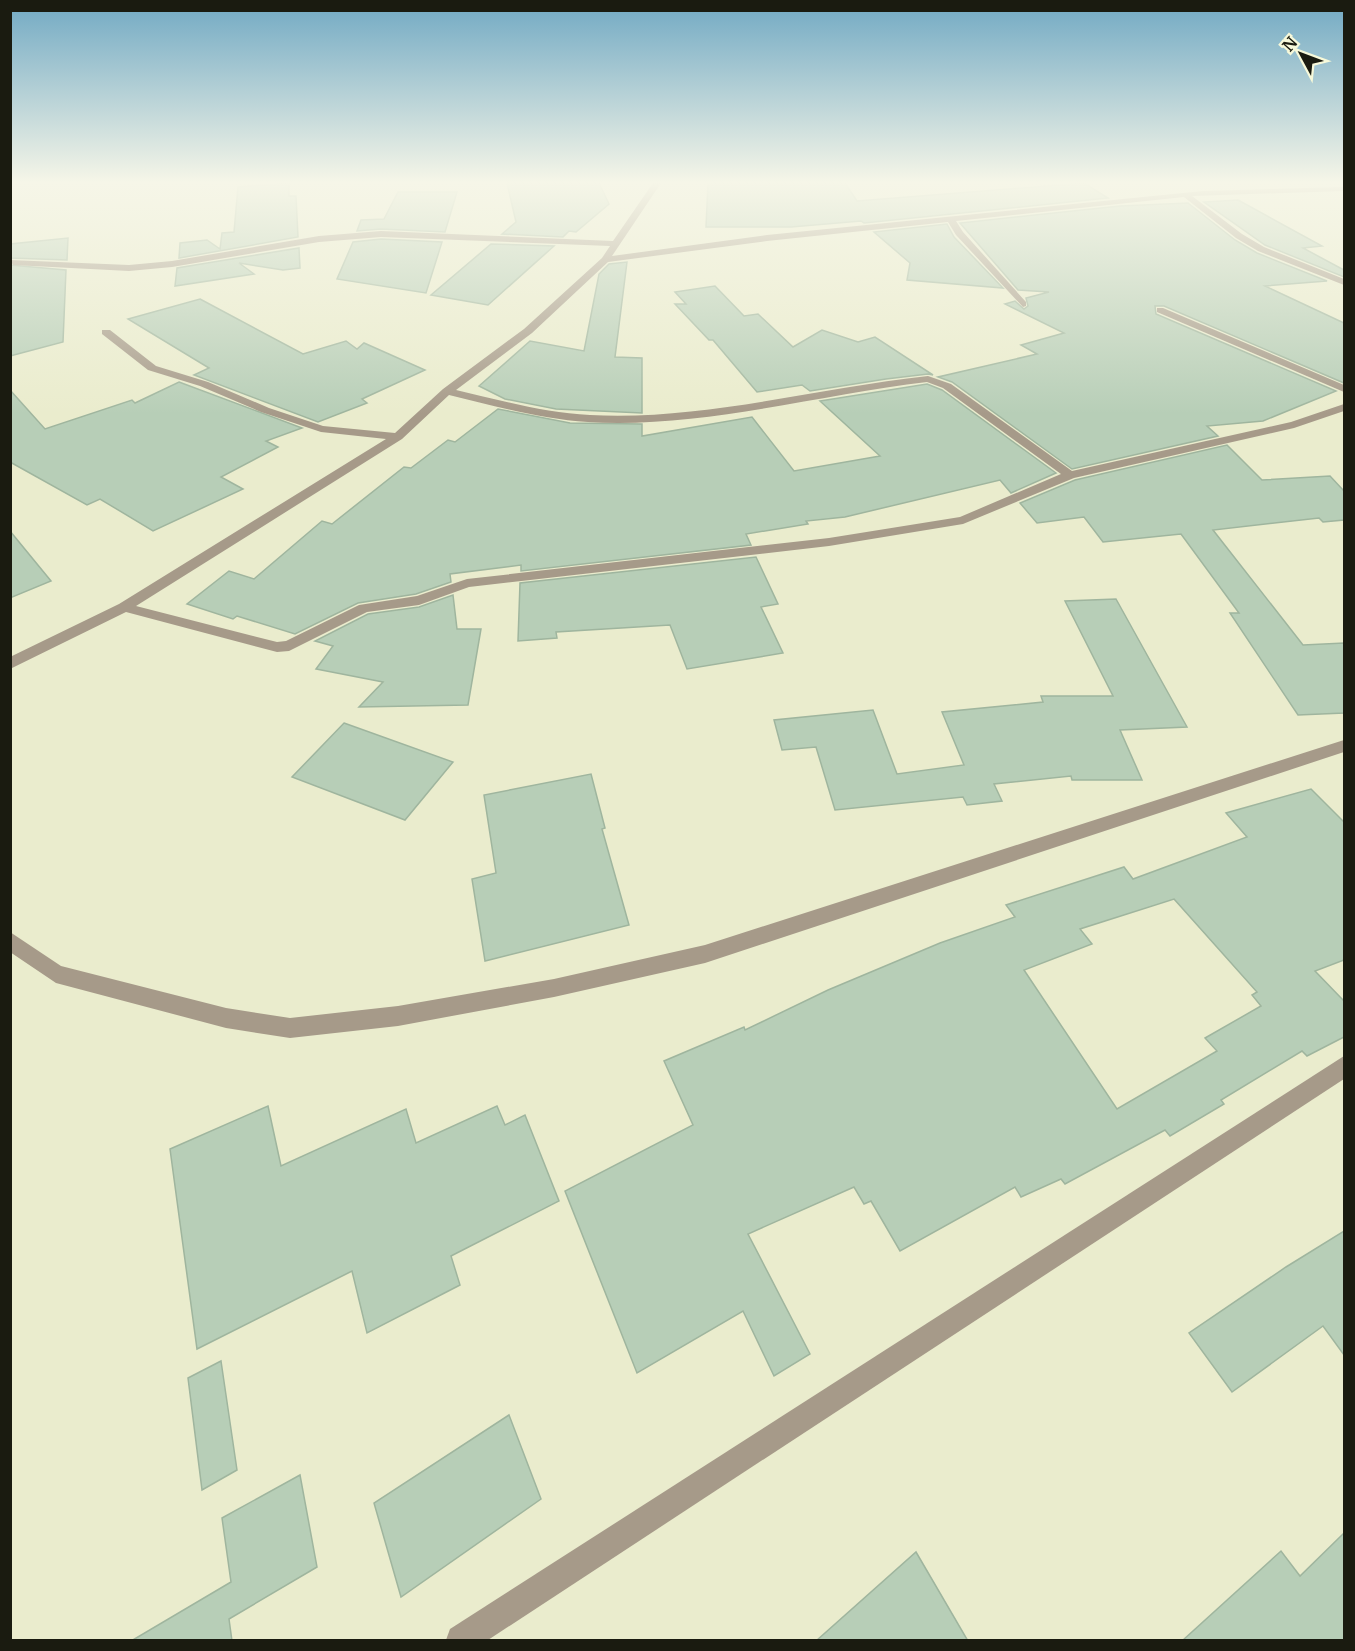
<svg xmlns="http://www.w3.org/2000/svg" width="1355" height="1651" font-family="Merriweather,serif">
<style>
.building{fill:#b7ceb7;stroke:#9fb59e;stroke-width:1.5;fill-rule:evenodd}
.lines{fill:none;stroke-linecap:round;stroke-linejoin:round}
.minor{fill:#a69a89;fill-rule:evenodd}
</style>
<rect width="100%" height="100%" fill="#eaeccd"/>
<!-- building -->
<g class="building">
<polygon points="289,183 289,196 296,196 298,237 179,258 180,243 207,240 220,249 222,233 234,232 238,187"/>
<polygon points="507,183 599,183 609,204 576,232 569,231 563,237 502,234 516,222"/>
<polygon points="708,183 845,183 857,201 1084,183 1108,198 864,223 861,221 791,227 706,227"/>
<polygon points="398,192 457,192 445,232 381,229 357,231 361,220 384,219"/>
<polygon points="1238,200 1322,246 1303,248 1344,270 1344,277 1265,245 1204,202"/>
<polygon points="1188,203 1235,240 1257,253 1327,281 1265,286 1344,323 1344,383 1164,306 1155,306 1156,314 1336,391 1263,421 1207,426 1218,436 1072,469 952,382 938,377 1037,354 1021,345 1064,333 1005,304 1015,301 1024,309 1028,306 1026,298 1049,292 1018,290 960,223 1120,206"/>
<polygon points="947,224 954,237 1003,288 907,280 910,263 874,232"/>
<polygon points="68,238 67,260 10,258 10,244"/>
<polygon points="381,239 442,242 426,293 337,279 353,242"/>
<polygon points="491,244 554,246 488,305 431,295"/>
<polygon points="299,248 300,268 283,270 239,263 254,274 175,286 177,268"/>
<polygon points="627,262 615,357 642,358 642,413 556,409 505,399 479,386 530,341 584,351 599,274 609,264"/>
<polygon points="10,265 66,270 63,342 10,356"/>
<polygon points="715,286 744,316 758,314 793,347 822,330 858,342 875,337 933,375 928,374 886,379 810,391 802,385 757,392 713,340 709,340 675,304 686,304 675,292"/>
<polygon points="200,299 303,354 346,341 357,349 364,343 425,370 362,399 367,403 318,422 194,375 209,368 128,319"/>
<polygon points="179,382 302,428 266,441 278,447 221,477 243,489 153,531 100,499 87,505 10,462 10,390 45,429 132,400 135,403"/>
<polygon points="927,384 942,390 1056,473 1011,493 1000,480 845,517 806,521 808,524 746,534 751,545 521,571 521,565 450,574 451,582 416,594 358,603 295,634 237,616 233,619 187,604 229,571 254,579 322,521 332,524 404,467 411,468 448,440 455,442 498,409 570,423 642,424 642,436 752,417 794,471 880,456 820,401"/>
<polygon points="1227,445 1262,480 1330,476 1344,491 1344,520 1323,522 1319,518 1213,530 1303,645 1344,643 1344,713 1298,715 1230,613 1239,613 1181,534 1103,542 1084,517 1037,523 1020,503 1075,480"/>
<polygon points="10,531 51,581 10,598"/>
<polygon points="756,557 778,604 761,607 783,653 687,669 670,625 556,632 557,638 518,641 520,583"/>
<polygon points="453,595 457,629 481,629 468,705 359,707 383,682 316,669 333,646 315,641 368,614 419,607"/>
<polygon points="1116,599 1187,727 1120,730 1142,780 1072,780 1071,776 994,784 1002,801 967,805 963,797 835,810 816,747 782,750 774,720 873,710 897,774 964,765 942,712 1043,702 1041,696 1113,696 1065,601"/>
<polygon points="344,723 453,762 405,820 292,777"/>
<polygon points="591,774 605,828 602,829 629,925 485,961 472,879 496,873 484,795"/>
<path d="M1311,789L1344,822V960L1315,971L1344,1001V1037L1307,1056L1302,1051L1221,1100L1224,1104L1170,1136L1165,1130L1065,1184L1061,1179L1021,1197L1015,1187L900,1251L871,1201L864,1204L854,1187L748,1234L810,1354L774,1376L743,1311L637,1373L565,1191L693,1125L664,1061L744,1027L745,1030L828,990L940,943L1015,917L1006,905L1124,867L1133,879L1247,837L1226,813ZM1174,899L1257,992L1252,995L1261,1006L1205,1038L1217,1051L1117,1109L1024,970L1092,944L1080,929Z"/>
<polygon points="268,1106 281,1166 406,1109 416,1143 497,1106 505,1125 525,1115 559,1201 451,1256 460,1285 367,1333 352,1271 197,1349 170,1149"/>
<polygon points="1344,1231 1344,1355 1323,1326 1232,1392 1189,1333 1286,1267"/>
<polygon points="221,1361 237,1470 202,1490 188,1378"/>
<polygon points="509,1415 541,1499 401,1597 374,1503"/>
<polygon points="300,1475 317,1567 229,1619 232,1641 131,1641 231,1582 222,1518"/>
<polygon points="1344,1533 1344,1641 1182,1641 1281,1551 1300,1576"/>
<polygon points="916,1552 968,1641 816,1641"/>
</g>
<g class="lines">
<!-- minor -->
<g class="minor">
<path d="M653,183H661L612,256L767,235L1203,191L1344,187V191L1192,196L1242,234L1264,247L1344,279V285L1258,251L1236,238L1184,197L956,221L963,232L1026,302V306L1023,307L956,235L948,222L767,241L608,262L532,333L456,390C500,400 544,413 590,415C702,421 816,388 928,376L951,384L1072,471L1291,422L1344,404V411L1294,428L1074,478L963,524L829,546L469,587L419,605L367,612L289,651L277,652L126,612L10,669V657L119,604L386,439L321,432L261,412L200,386L148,370L102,334V330H110L156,366L208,382L269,408L323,426L395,433L443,389L524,329L602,258L610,246L381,237L319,242L172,267L129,271L13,265L10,260L129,265L172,261L319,236L381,231L613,241ZM927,382L943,388L1061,474L960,517L829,538L467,579L417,596L359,605L286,641L277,642L136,606L402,439L449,395C495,406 541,419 588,422C697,429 818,395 927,382Z"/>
<polygon points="1157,308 1163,308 1344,385 1344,392 1157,312"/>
<polygon points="1344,740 1344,752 705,963 554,997 398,1026 290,1038 226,1028 56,983 10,952 10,932 61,966 226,1008 290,1018 398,1006 554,979 705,945"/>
<polygon points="1344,1056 1344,1079 488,1640 446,1640 450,1629"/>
</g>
</g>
<!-- sky -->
<linearGradient id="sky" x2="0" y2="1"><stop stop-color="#71a9c3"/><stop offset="0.44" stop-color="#f6f6e8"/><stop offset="1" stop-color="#f6f6e8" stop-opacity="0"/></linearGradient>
<rect width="1355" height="414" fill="url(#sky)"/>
<!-- border -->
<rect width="1355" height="1651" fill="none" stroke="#1a1b10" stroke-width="24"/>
<!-- north arrow -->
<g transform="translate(1301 54) rotate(311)" stroke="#f7f9da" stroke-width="4.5" paint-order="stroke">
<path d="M0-4.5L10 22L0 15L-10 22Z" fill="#1a1b10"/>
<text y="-9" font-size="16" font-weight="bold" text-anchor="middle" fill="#1a1b10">N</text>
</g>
</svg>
